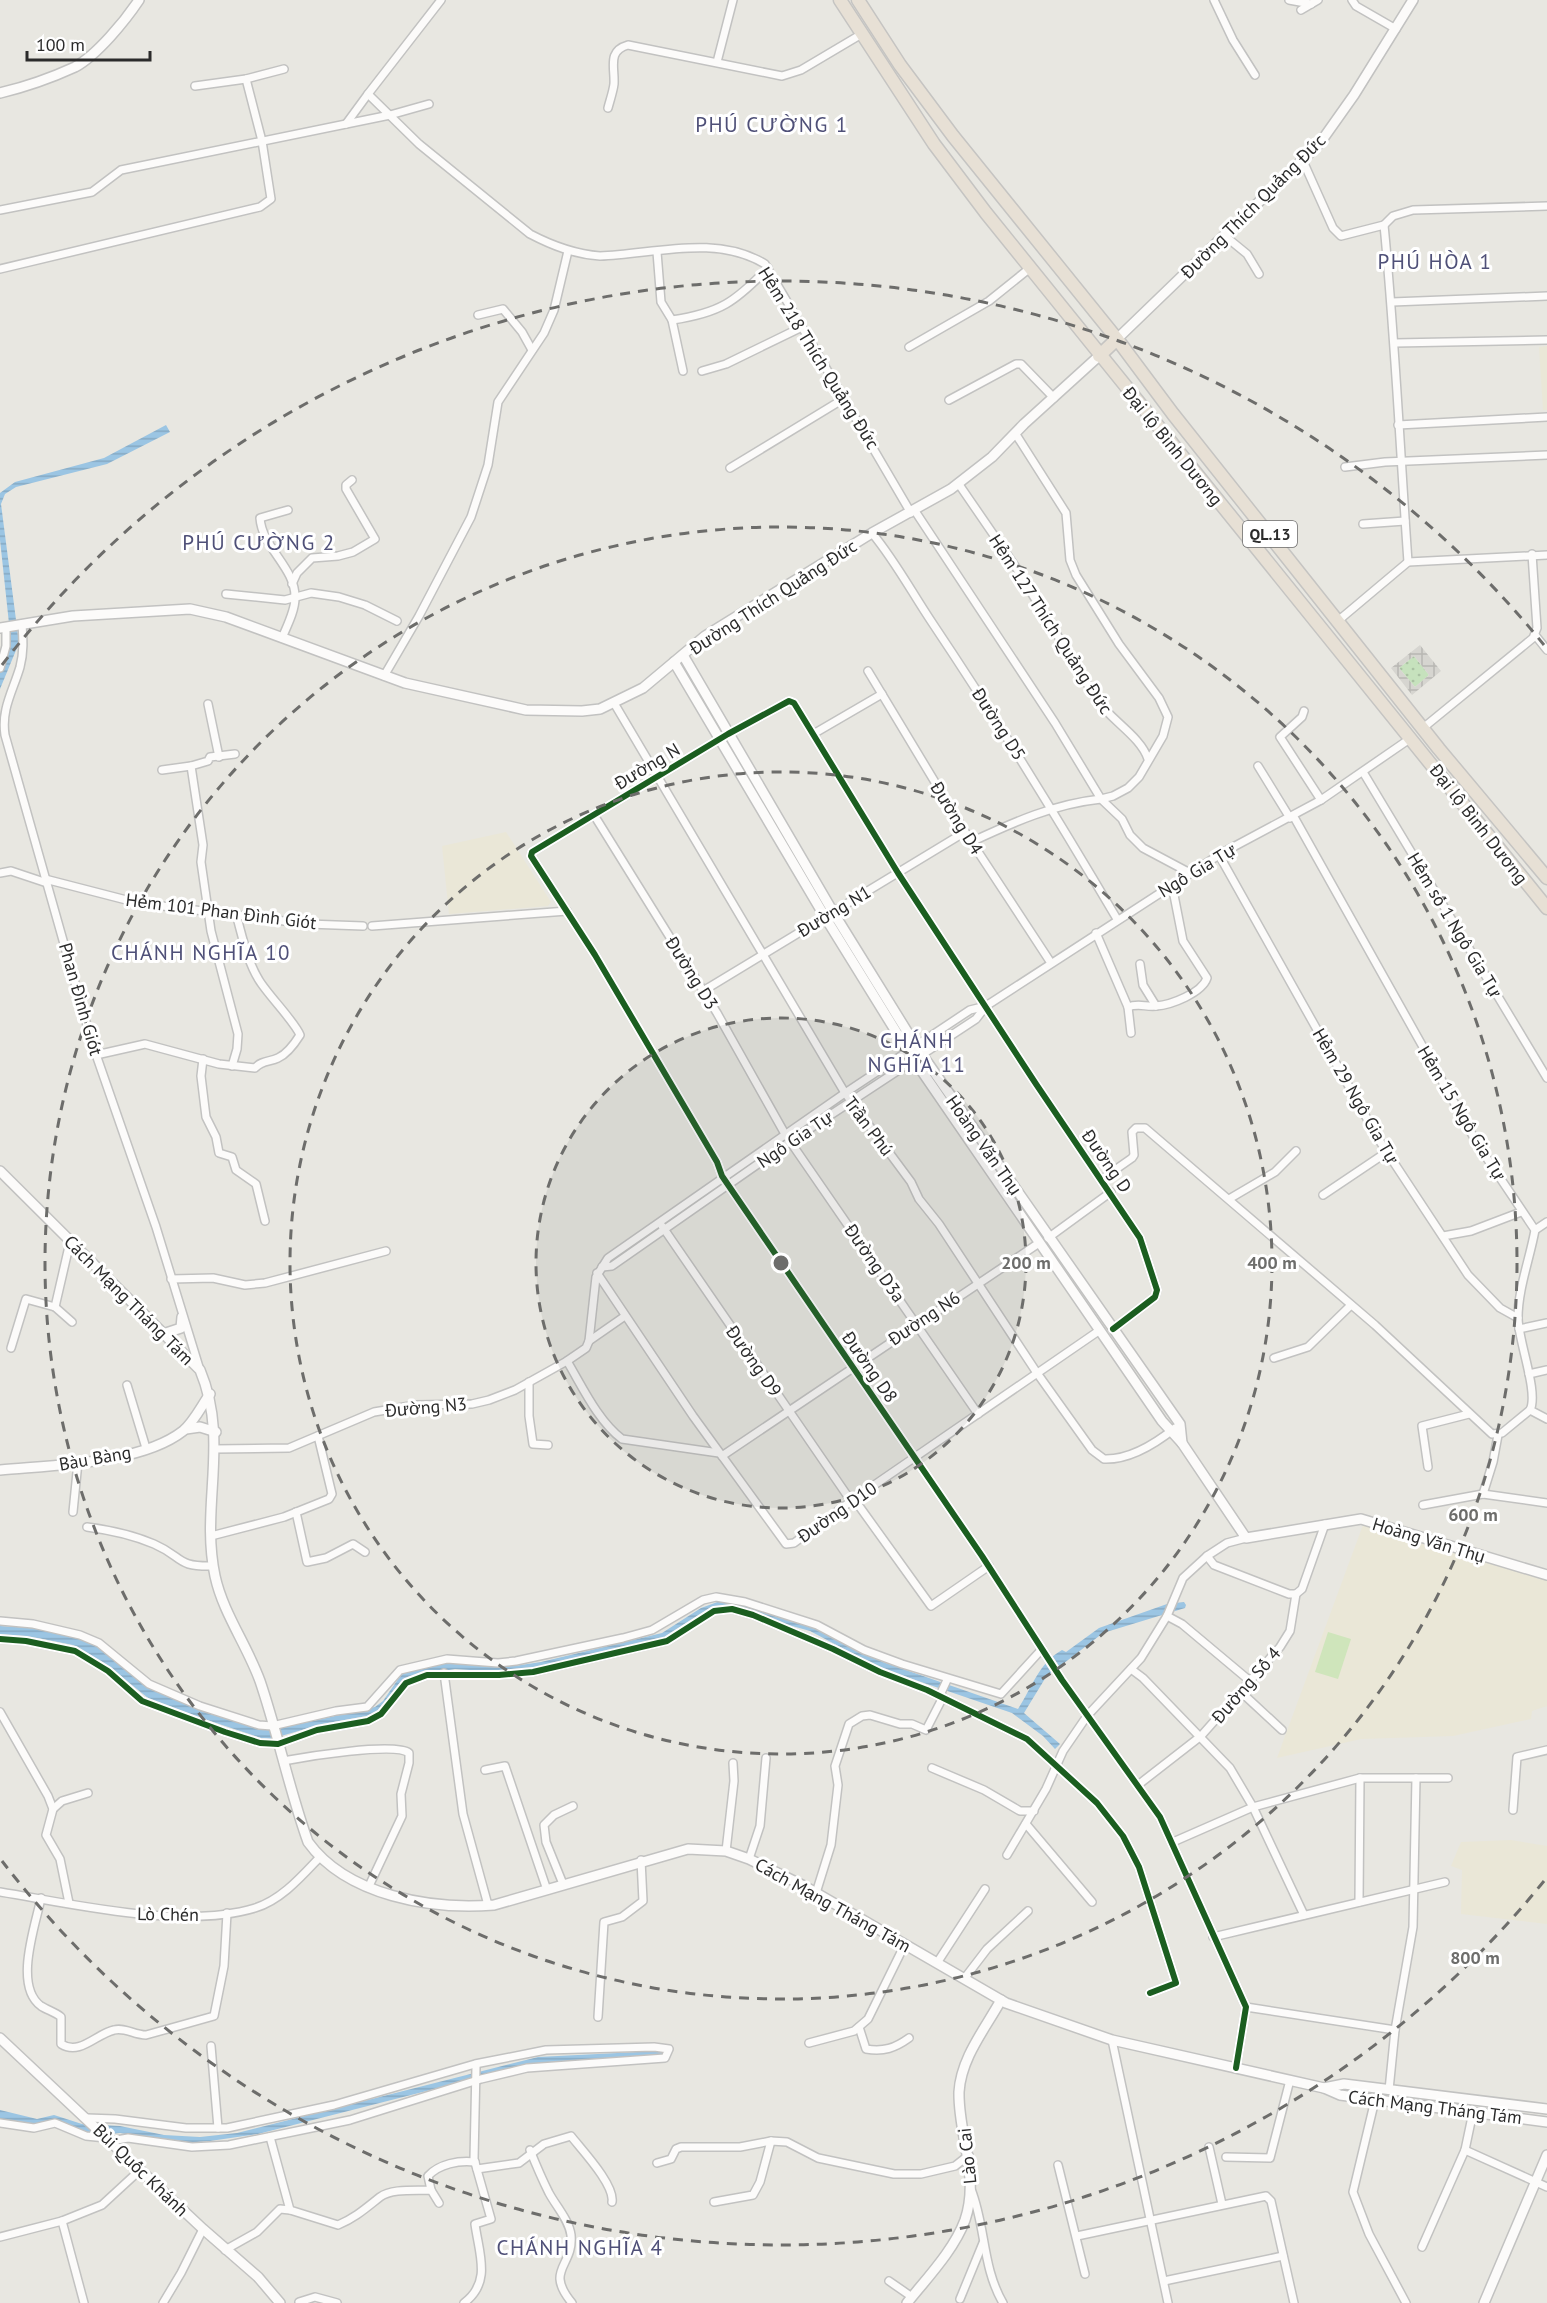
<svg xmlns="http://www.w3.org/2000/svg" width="1547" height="2303" font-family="'PT Sans',sans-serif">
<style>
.education{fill:#eae7d7}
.grass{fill:url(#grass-dots)}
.pitch{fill:#cfe5bb}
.plaza{fill:url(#plaza-grid);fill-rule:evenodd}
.water{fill:url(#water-rules)}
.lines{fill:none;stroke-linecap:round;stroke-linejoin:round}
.street-casing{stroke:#c2c2c1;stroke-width:10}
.secondary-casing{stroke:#c2c2c1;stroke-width:12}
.highway-casing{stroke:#c5c4c2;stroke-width:15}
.street{stroke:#fcfbfa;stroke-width:7}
.secondary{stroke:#fcfbfa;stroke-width:9}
.highway{stroke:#e7e0d5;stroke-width:12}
.cycleway-casing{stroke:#fff;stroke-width:10}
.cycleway{stroke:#1b5e20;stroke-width:6}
.ring{fill:none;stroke:#6d6d6b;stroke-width:3;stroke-dasharray:10 8}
.labels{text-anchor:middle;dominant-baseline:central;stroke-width:6;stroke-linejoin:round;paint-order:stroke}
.shield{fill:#fff;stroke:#6b6b6b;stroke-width:1.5}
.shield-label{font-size:16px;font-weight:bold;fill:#2b2b2b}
.street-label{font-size:18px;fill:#2b2b2b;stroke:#fff}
.quarter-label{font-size:21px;letter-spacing:1.5px;fill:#4f5078;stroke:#fff}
.centre{fill:#6d6d6b;stroke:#fff;stroke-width:3}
.ring-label{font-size:18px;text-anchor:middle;font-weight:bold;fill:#6d6d6b;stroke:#fff;stroke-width:6;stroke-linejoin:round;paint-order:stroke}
</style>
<defs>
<pattern id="grass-dots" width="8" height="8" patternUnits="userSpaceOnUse" patternTransform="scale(1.5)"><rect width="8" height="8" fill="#c6e2bd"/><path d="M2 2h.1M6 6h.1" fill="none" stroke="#aac2a3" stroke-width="1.8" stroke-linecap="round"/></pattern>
<pattern id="plaza-grid" width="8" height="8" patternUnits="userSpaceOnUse" patternTransform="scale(1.5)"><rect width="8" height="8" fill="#d6d5d0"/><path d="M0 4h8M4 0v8" fill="none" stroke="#b8b7b3"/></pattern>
<pattern id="water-rules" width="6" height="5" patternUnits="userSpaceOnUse" patternTransform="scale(1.5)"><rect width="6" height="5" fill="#9bc5e3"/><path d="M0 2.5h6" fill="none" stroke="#86a9c3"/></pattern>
</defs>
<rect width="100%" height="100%" fill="#e8e7e1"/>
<!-- education -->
<g class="education">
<polygon points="1547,346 1547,410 1543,410 1539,347"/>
<polygon points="506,832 551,902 548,906 449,914 442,846"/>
<polygon points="1363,1525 1547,1579 1547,1706 1532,1711 1531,1719 1453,1736 1361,1739 1277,1758"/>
<polygon points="1511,1840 1547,1846 1547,1924 1461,1914 1462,1870 1451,1866 1461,1842"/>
</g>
<!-- grass -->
<polygon class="grass" points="1414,656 1429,675 1415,687 1399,668"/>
<!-- pitch -->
<polygon class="pitch" points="1328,1632 1351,1639 1338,1679 1315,1672"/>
<!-- plaza -->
<path class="plaza" d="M1420,645L1441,671L1412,695L1391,668ZM1414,656L1429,675L1415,687L1399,668Z"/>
<!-- water -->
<g class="water">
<polygon points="166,425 170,432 107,464 16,487 5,494 1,504 19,643 0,689 0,673 11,642 0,540 0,493 15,482 104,458"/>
<path d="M723,1600L812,1624L883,1662L1018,1709C1033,1686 1038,1664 1062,1650L1066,1652L1099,1628L1167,1604L1184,1602L1186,1605L1185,1608L1103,1633L1046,1677L1024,1713L1060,1744L1055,1749L1043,1736L1012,1713L880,1668L810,1631L725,1607L664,1640L514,1673L455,1669L414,1676L405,1681L378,1714L323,1724L267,1740L153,1702L107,1665L73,1645L38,1638L0,1635V1626L33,1628L84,1638L115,1656L156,1691L265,1728L299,1724L375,1707L383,1701L401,1675L412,1669L455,1662L514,1666L541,1662L662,1633L701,1608Z"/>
<polygon points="657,2051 665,2052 663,2054 547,2063 509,2070 258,2134 210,2141 184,2143 120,2133 92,2136 56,2121 36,2125 0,2120 0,2110 37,2119 54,2115 82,2124 120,2126 164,2135 200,2137 237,2133 538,2057"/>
</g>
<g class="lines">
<!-- street casing -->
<g class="street-casing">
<g id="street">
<path d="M441,0L368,94L419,144L530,234C553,246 574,254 600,256C654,254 716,234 765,264L911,513"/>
<polyline points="1214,0 1233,40 1255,75"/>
<polyline points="1289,0 1311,4"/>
<polyline points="1352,0 1356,6 1396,29"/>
<polyline points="1301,10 1318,0"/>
<polyline points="717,62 733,0"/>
<polyline points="195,86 246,79 284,69"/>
<path d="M608,108C610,100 613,92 614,84C615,67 607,51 628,45L782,76L801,70L860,35"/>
<polyline points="346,124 368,94"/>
<polyline points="1303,161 1333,228 1341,236 1384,225 1393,216 1413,210 1547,206"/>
<polyline points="0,210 92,192 121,170 390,115 429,104"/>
<path d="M1384,225C1395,337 1400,450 1408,562"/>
<polyline points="1225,236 1247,254 1259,274"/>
<path d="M657,252L661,302L672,320C720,313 735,302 768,268"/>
<polyline points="0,269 260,207 271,199 262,141 246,79"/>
<polyline points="1392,302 1547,296"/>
<polyline points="478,315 503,309 522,332 532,350"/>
<polyline points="672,320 683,371"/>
<polyline points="1395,343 1547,340"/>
<polyline points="909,347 989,301 1030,268"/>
<polyline points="702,371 726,364 802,327"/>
<polyline points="949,400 1016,364 1021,364 1054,398"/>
<polyline points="1398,425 1547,417"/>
<polyline points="1345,467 1385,462 1547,455"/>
<polyline points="730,468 845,398"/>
<path d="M958,483L1015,566L1097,700C1112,721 1141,737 1148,759"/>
<polyline points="915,511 1055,723 1101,799 1113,796 1128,788 1139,777 1163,736 1168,717 1159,698 1119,644 1076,575 1070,560 1066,513 1015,433"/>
<polyline points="1363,524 1405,521"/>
<path d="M872,533C896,562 912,593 933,624C998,721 1058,819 1117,919"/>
<polyline points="292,584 297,573 312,558 338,556 353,552 375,539 346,489 346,485 352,480"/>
<polyline points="226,594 285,600 311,593 339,597 365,605 397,621"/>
<polyline points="1339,620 1408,562 1547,555"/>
<path d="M22,624C23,639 24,652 20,667C13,691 1,709 5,735L92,1043L156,1227L199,1367"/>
<polyline points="1535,635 1547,650"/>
<path d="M282,638C287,626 295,611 295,598C296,568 262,548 260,518L288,510"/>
<polyline points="0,668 6,646 6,627"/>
<polyline points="868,671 965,832 1051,963"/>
<polyline points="384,676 419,616 471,517 488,465 498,402 544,333 554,310 568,251"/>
<path d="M614,703L845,1093L911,1182L919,1199L939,1224L1037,1373L1092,1450L1104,1459C1130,1460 1155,1444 1175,1428"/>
<polyline points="208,704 219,757"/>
<polyline points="1304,711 1302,717 1280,737 1321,800"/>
<polyline points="1423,728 1533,638 1537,628 1532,554"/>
<polyline points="815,733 882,694"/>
<polyline points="1258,766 1290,818"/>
<polyline points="162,770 191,766"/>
<polyline points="1363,772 1547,1078"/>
<polyline points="594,815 717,1013 785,1134 978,1414"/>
<path d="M1294,817L1478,1145L1535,1230C1530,1258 1518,1289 1518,1318C1518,1340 1539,1393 1530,1410L1547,1419"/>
<path d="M971,842C1014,822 1054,804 1101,799L1122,819L1130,835L1143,848L1190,873"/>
<polyline points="1219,855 1379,1140 1468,1275 1500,1308 1518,1318"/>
<polyline points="0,873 11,871 47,883"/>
<polyline points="45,879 138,903 308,924 363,926"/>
<polyline points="372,926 567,911"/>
<polyline points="1096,933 1128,1007"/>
<polyline points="1140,964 1143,985 1156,1006"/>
<polyline points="703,991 965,832"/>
<path d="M1131,1033L1128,1007C1138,1003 1145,1007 1156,1006C1171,1005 1202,993 1207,978L1183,941L1172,885"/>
<path d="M96,1055L145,1044L219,1064L255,1068C262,1060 270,1062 278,1058C287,1054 295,1043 300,1035C295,1022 268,995 259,980C247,961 242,935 236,914"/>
<polyline points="203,1059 201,1076 206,1117 216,1137 219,1153 232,1157 236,1170 256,1184 265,1221"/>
<polyline points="232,1066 237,1049 238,1034 211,931 201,862 203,845 191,766 208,761 210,757 235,754"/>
<polyline points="1102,1179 1132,1158 1134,1155 1132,1132 1136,1128 1145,1128 1375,1325 1492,1434 1502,1433 1530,1410"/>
<polyline points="1323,1195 1387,1152"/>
<polyline points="1229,1199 1275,1172 1296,1151"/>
<polyline points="662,1226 851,1501"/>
<polyline points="1535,1230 1547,1222"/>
<polyline points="1443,1236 1471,1231 1521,1212"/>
<polyline points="1048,1238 1111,1192"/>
<polyline points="602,1267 612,1266 791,1141 976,1019 986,1006 1222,853 1321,800 1411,738"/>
<polyline points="597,1273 693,1416 786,1544 794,1543 854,1499 1100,1330"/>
<polyline points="171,1279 213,1278 245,1285 265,1283 386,1251"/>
<polyline points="55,1307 70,1242"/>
<polyline points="1113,1329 1155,1297 1157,1290 1140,1238 1036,1084 898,873 794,703 789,701 728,734 532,852 531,856 595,955 717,1162 722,1176 982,1556 1062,1680 1160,1817 1246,2007 1236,2068"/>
<polyline points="1519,1329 1547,1323"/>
<polyline points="589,1341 625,1316"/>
<polyline points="11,1348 26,1299 55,1307 72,1322"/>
<polyline points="1274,1358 1308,1347 1351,1305"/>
<path d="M567,1361C582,1386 598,1421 622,1439L719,1453"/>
<polyline points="1529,1374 1547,1370"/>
<polyline points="529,1382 529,1416 533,1444 548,1445"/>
<polyline points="127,1385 146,1448"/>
<polyline points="215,1449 289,1448 374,1412 416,1405 472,1404 489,1400 515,1390 567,1361 586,1348 589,1341 596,1277 608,1258 845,1093 970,1010 986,1006"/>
<polyline points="722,1456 1039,1243"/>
<polyline points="1428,1467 1422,1426 1469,1414"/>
<polyline points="1483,1494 1493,1462 1498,1435"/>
<polyline points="854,1499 931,1606 989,1566"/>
<polyline points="1423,1505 1483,1494 1547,1503"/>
<polyline points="73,1512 78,1462"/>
<polyline points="296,1512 307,1562 326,1558 353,1544 365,1552"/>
<path d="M87,1527C110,1530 133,1535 154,1544C184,1557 175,1567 213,1566"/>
<polyline points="211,1536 284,1517 329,1499 332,1494 318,1436"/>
<polyline points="1246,1538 1227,1543 1207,1556 1214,1565 1289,1594 1296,1594"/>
<polyline points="1167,1616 1182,1624 1250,1681"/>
<polyline points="0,1621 33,1624 80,1635 99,1643 149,1684 200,1706 259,1725 272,1726 336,1711 367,1707 400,1670 447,1659 498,1663 516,1661 623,1638 652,1630 703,1600 716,1597 745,1602 817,1625 864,1650 902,1664 1001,1694 1042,1649"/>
<polyline points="0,1639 26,1641 75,1651 108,1671 142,1701 225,1732 260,1743 278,1744 317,1730 368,1721 381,1714 406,1683 427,1675 499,1675 533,1672 667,1641 714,1611 732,1609 753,1615 833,1649 880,1672 927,1690 1027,1739 1097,1803 1123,1836 1139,1867 1176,1983 1150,1993"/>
<polyline points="1131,1669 1143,1678 1230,1768 1253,1807 1304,1915"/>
<polyline points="444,1673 463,1814 488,1905"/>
<polyline points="1241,1692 1282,1730"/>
<polyline points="940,1695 947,1680"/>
<polyline points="0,1712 48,1796 53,1809 46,1835 60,1859 69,1903"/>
<path d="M283,1761C304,1757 395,1742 409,1753V1763L401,1794L402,1816L369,1886"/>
<polyline points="932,1768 984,1790 1020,1811 1034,1811"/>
<polyline points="485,1770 505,1766 547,1890"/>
<polyline points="1138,1785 1201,1736 1280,1647 1290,1631 1296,1594 1302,1589 1325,1524"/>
<polyline points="53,1809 62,1801 88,1793"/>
<polyline points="1513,1810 1517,1757 1547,1750"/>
<polyline points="1026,1824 1092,1902"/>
<polyline points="1173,1842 1253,1807 1360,1778 1448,1778"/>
<polyline points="726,1851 734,1781 733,1763"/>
<polyline points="1007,1855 1046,1789 1063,1751 1087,1716 1141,1658 1167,1616 1183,1578 1207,1556"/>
<polyline points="749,1859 760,1826 766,1758"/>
<polyline points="563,1884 546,1842 544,1825 554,1815 573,1806"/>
<path d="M0,1892C74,1904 182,1930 255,1908C281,1900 301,1877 319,1858"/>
<polyline points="816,1893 831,1845 838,1785 835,1766 849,1724 862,1716 870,1715 900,1724 912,1724 926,1730 943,1697"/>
<path d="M41,1898C36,1924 13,1986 41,2006C47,2010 55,2012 61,2017V2044C80,2056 96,2034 114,2030C125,2027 134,2035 146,2035L214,2016L224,1966L227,1913"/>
<polyline points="1359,1902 1360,1778"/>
<polyline points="1213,1937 1445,1882"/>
<polyline points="937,1963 985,1889"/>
<polyline points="964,1979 987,1949 1028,1911"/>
<polyline points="1246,2007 1395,2030"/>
<polyline points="598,2017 604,1922 622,1917 643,1901 641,1860"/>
<path d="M859,2027L866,2049C884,2052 895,2048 909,2038"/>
<polyline points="1112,2040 1168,2303"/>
<polyline points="809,2043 854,2031 868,2019 905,1944"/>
<polyline points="211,2046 218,2128"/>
<polyline points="1389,2090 1395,2030 1413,1927 1416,1778"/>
<polyline points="1375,2100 1353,2192 1369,2234 1406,2303"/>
<polyline points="1473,2112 1465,2150 1547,2187"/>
<polyline points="87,2118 115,2119 186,2128 227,2128 334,2105 475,2064 546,2050 654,2047 669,2049 665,2058 527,2068 481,2079 350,2120 229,2145 192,2147 128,2138 111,2141"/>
<polyline points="0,2123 34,2128 55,2123 86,2136 106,2138"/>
<path d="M270,2137L290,2210L338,2225C355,2218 366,2208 380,2197C392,2188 417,2191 431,2190L439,2203"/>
<polyline points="1209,2147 1222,2204"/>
<path d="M530,2150C536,2165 542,2179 549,2193C556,2206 569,2220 571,2235C574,2267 544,2269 572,2303"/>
<polyline points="1226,2157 1270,2158 1290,2080"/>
<polyline points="657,2163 671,2159 676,2149 681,2147 740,2147 771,2141 787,2142 818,2158 894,2174 921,2174 955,2166 969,2155"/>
<polyline points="1058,2165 1085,2274"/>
<path d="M477,2169L519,2163L544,2144L571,2136C582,2150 615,2185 612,2202"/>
<path d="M971,2189C986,2227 982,2267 1003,2303"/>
<path d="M431,2190L428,2176C439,2164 459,2160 475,2162"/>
<polyline points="714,2202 753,2195 760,2182 771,2141"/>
<polyline points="62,2221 84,2303"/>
<polyline points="1077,2236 1266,2196 1271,2201 1294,2303"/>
<polyline points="0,2237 62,2221 102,2205 140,2170"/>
<polyline points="1422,2247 1465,2150"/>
<polyline points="225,2250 257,2232 280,2209 290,2210"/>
<polyline points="889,2281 912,2297"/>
<polyline points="1164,2281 1283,2256"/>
<polyline points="960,2299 983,2243"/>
<polyline points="299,2302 315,2297 337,2303"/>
<polyline points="163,2303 181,2273 203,2229"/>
<path d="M464,2303C492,2282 479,2254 475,2224L491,2219L474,2159L476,2067"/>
</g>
</g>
<!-- secondary casing -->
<g class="secondary-casing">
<g id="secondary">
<path d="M0,93C25,87 51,78 75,67C97,55 125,21 139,0"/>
<polyline points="1117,339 1320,143 1354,95 1413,0"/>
<polyline points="0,628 73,616 190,609 226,617 405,683 526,710 582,711 600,709 643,688 705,636 872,533 951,489 992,457 1024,424 1099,356"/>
<polyline points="683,655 833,912 916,1046 1180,1424 1182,1443"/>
<polyline points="674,662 825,917 908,1051 1162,1421 1182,1443 1246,1538 1361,1519 1547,1575"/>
<path d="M0,1171L200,1370C230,1442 200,1505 215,1576C223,1613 247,1645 260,1681C278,1734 289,1789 308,1842C347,1896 432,1910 494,1905L688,1849L726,1851L749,1859L804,1886L1006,2003L1112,2040L1324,2088L1340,2095L1547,2122"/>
<polyline points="163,1334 181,1328 182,1317"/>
<polyline points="186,1429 200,1427 216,1432"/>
<path d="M0,1470C52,1465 141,1464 183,1431C194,1422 202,1405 210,1394"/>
<polyline points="0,2038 203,2229 258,2277 280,2303"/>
<polyline points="1324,2088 1344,2084 1547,2109"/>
<path d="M907,2303C927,2278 954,2250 965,2220C980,2176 958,2135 959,2092C961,2058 985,2029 1001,2000"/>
<polyline points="1484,2303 1547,2155"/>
</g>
</g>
<!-- highway casing -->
<g class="highway-casing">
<g id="highway">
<polyline points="840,0 934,144 986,213 1547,908"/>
<polyline points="858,0 900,65 953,136 1117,339 1173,414 1439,749 1547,878"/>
<polyline points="1099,356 1117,339"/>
</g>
</g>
<!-- street -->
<use href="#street" class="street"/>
<!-- secondary -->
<use href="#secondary" class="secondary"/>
<!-- highway -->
<use href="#highway" class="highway"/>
<!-- cycleway casing -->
<g class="cycleway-casing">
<g id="cycleway">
<polyline points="1113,1329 1155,1297 1157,1290 1140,1238 1036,1084 898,873 794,703 789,701 728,734 532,852 531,856 595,955 717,1162 722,1176 982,1556 1062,1680 1160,1817 1246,2007 1236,2068"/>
<polyline points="0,1639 26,1641 75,1651 108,1671 142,1701 225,1732 260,1743 278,1744 317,1730 368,1721 381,1714 406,1683 427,1675 499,1675 533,1672 667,1641 714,1611 732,1609 753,1615 833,1649 880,1672 927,1690 1027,1739 1097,1803 1123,1836 1139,1867 1176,1983 1150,1993"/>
</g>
</g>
<!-- cycleway -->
<use href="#cycleway" class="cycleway"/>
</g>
<!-- distance rings -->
<circle cx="781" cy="1263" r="245" fill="#6d6d6b" fill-opacity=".12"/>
<g class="ring">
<circle cx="781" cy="1263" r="245"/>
<circle cx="781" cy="1263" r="491"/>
<circle cx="781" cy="1263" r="736"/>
<path d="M1544 1881A982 982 0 0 1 2 1861M2 665A982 982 0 0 1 1544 645"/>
</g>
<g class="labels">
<!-- shield labels -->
<rect class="shield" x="1243" y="521" width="54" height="26" rx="4.5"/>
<g class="shield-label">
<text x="1270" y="534">QL.13</text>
</g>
<!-- street labels -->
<g class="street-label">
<text transform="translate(1253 206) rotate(-45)">Đường Thích Quảng Đức</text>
<text transform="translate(819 358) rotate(58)">Hẻm 218 Thích Quảng Đức</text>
<text transform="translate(1173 446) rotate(51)">Đại lộ Bình Dương</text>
<text transform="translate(773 597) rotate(-33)">Đường Thích Quảng Đức</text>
<text transform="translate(1051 624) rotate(57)">Hẻm 127 Thích Quảng Đức</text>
<text transform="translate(999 724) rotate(57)">Đường D5</text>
<text transform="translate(647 766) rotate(-31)">Đường N</text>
<text transform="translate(957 818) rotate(58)">Đường D4</text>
<text transform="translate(1479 824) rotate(52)">Đại lộ Bình Dương</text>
<text transform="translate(1197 870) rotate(-31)">Ngô Gia Tự</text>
<text transform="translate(221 911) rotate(7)">Hẻm 101 Phan Đình Giót</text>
<text transform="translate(834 911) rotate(-31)">Đường N1</text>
<text transform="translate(1455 925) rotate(59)">Hẻm số 1 Ngô Gia Tự</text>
<text transform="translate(692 973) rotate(58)">Đường D3</text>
<text transform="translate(81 999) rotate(74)">Phan Đình Giót</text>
<text transform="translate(1356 1096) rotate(60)">Hẻm 29 Ngô Gia Tự</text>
<text transform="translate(1462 1113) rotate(59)">Hẻm 15 Ngô Gia Tự</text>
<text transform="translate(869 1126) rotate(53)">Trần Phú</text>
<text transform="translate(795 1139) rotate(-34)">Ngô Gia Tự</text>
<text transform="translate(984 1145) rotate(55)">Hoàng Văn Thụ</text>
<text transform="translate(1107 1161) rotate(55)">Đường D</text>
<text transform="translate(875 1263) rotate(55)">Đường D3a</text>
<text transform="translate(129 1300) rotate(45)">Cách Mạng Tháng Tám</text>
<text transform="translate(924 1318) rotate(-34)">Đường N6</text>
<text transform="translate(754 1361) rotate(55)">Đường D9</text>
<text transform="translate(870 1367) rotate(55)">Đường D8</text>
<text transform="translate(426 1407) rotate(-5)">Đường N3</text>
<text transform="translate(95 1458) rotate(-10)">Bàu Bàng</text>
<text transform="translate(837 1512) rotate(-35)">Đường D10</text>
<text transform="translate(1429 1540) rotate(17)">Hoàng Văn Thụ</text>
<text transform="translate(1246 1685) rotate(-49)">Đường Số 4</text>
<text transform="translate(833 1905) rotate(29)">Cách Mạng Tháng Tám</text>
<text transform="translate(168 1914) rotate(1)">Lò Chén</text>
<text transform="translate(1435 2107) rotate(7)">Cách Mạng Tháng Tám</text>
<text transform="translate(967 2156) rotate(-96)">Lào Cai</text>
<text transform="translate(141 2170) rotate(44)">Bùi Quốc Khánh</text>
</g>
<!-- quarter labels -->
<g class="quarter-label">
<text x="772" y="124">PHÚ CƯỜNG 1</text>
<text x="1435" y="261">PHÚ HÒA 1</text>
<text x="259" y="542">PHÚ CƯỜNG 2</text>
<text x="201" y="952">CHÁNH NGHĨA 10</text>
<text x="917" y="1040">CHÁNH<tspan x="917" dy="24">NGHĨA 11</tspan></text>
<text x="580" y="2247">CHÁNH NGHĨA 4</text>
</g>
</g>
<circle cx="781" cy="1263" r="9" class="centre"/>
<g class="ring-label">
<text x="1026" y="1269">200 m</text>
<text x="1272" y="1269">400 m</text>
<text x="1473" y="1521">600 m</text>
<text x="1475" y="1964">800 m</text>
</g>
<!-- scale -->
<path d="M27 51v9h123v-9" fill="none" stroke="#2b2b2b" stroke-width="3"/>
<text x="36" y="51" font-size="18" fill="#2b2b2b" stroke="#ffffff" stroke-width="4.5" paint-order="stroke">100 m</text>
</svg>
